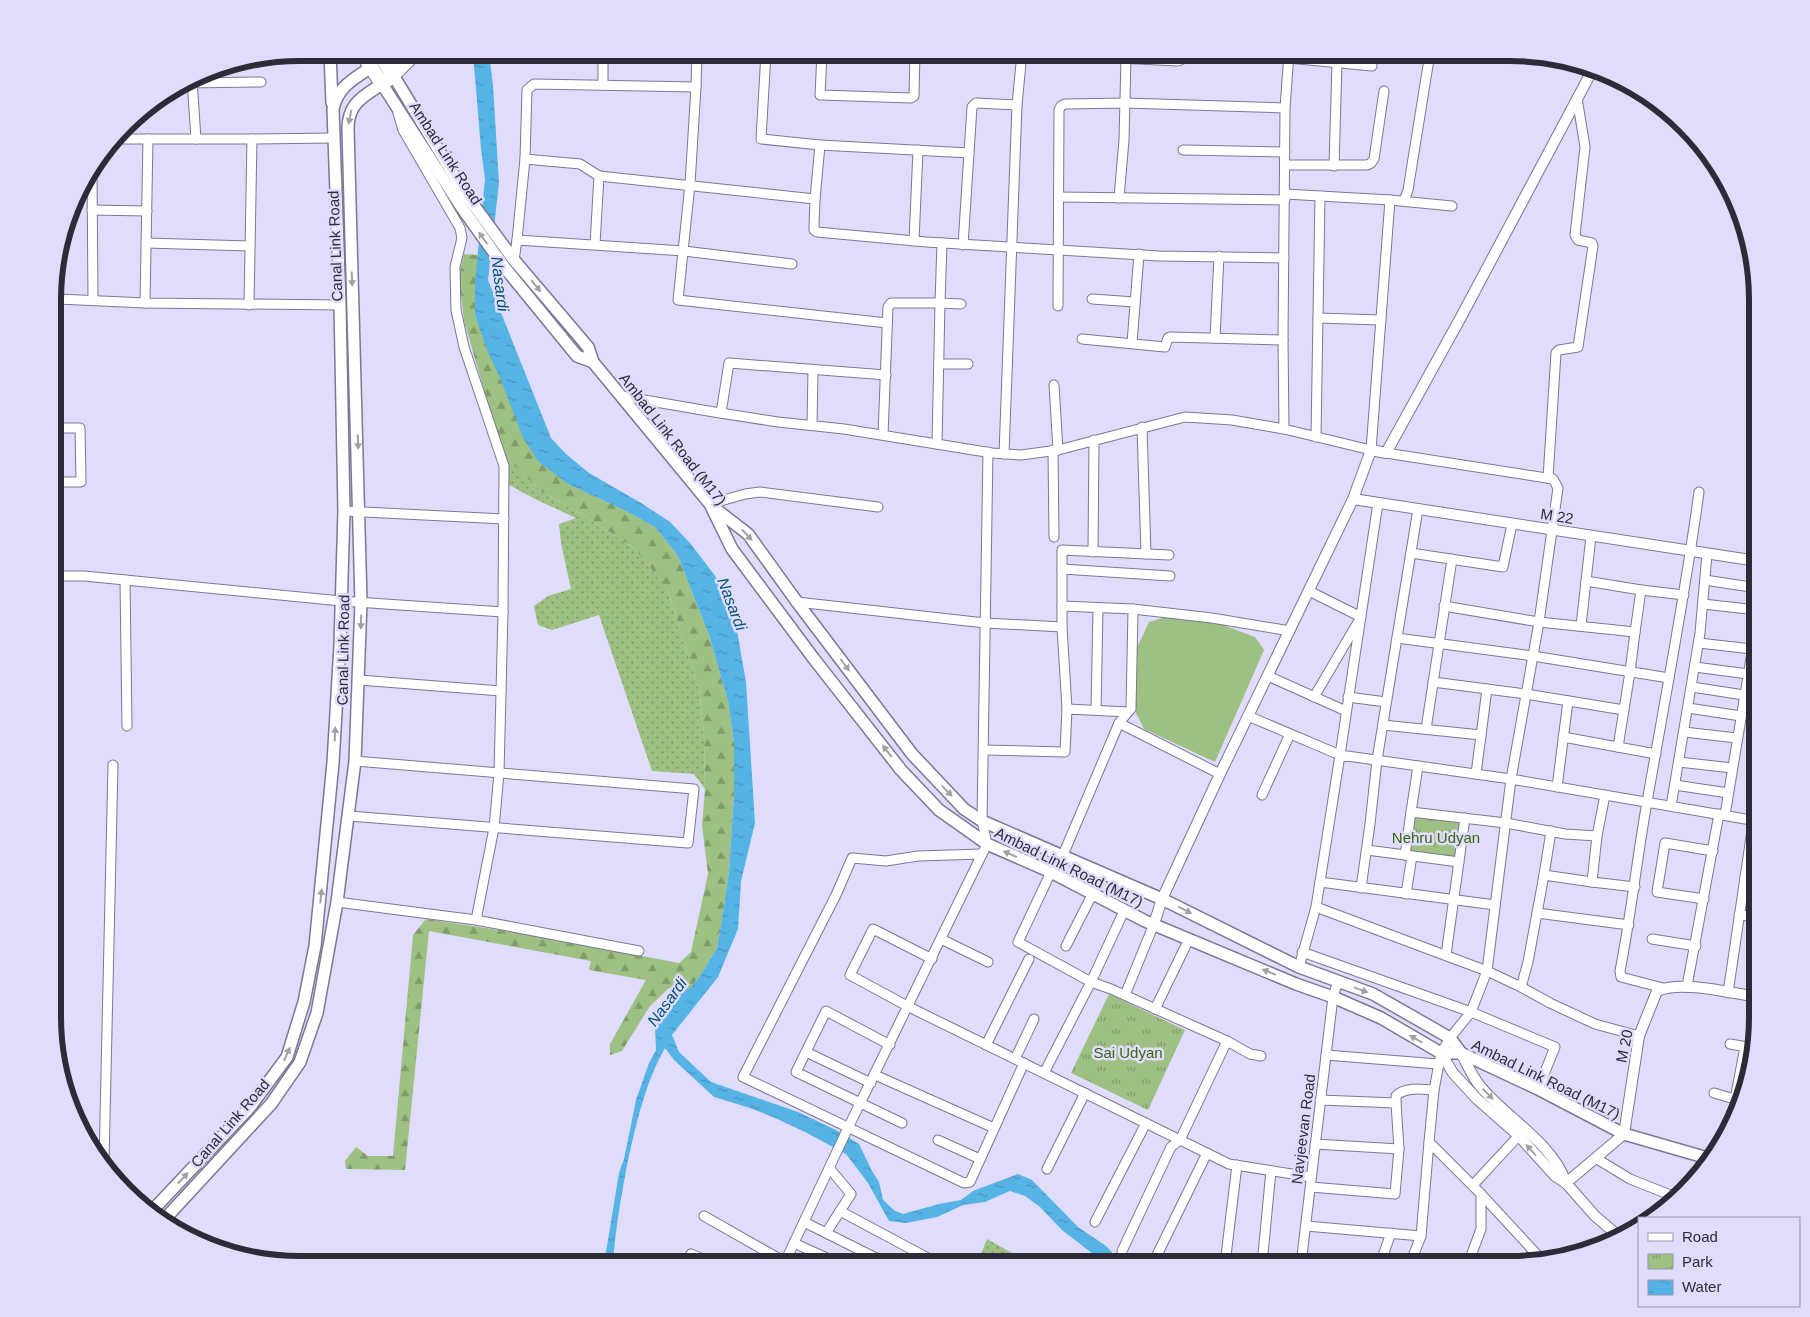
<svg xmlns="http://www.w3.org/2000/svg" width="1810" height="1317" font-family="Helvetica,sans-serif">
<style>
.grass{fill:url(#grass-dots)}
.forest{fill:url(#forest-firs)}
.park{fill:url(#park-tufts)}
.garden{fill:#9ec082}
.water{fill:url(#water-ripples)}
.lines{fill:none;stroke-linecap:round;stroke-linejoin:round}
.minor-casing{stroke:#7b7794;stroke-width:11}
.tertiary-casing{stroke:#7b7794;stroke-width:12}
.secondary-casing{stroke:#7b7794;stroke-width:14}
.primary-casing{stroke:#7b7794;stroke-width:16}
.minor{stroke:#fff;stroke-width:9}
.tertiary{stroke:#fff;stroke-width:10}
.secondary{stroke:#fff;stroke-width:11}
.primary{stroke:#fff;stroke-width:14}
.oneway{fill:#a0a0a5}
.labels{text-anchor:middle;dominant-baseline:central;stroke-width:5;stroke-linejoin:round;paint-order:stroke}
.street-label{font-size:15px;fill:#2d2b37;stroke:#e0dcfc}
.park-label{font-size:15px;fill:#3e6412;stroke:#e0dcfc}
.water-label{font-size:16px;font-style:italic;fill:#015173;stroke:#e0dcfc}
.rim{fill:none;stroke:#2d2b37;stroke-width:6}
</style>
<defs>
<pattern id="grass-dots" width="8" height="8" patternUnits="userSpaceOnUse" patternTransform="scale(1.25)"><rect width="8" height="8" fill="#9ec082"/><path d="M2 2h.1M6 6h.1" fill="none" stroke="#819c6b" stroke-width="1.8" stroke-linecap="round"/></pattern>
<pattern id="forest-firs" width="22" height="20" patternUnits="userSpaceOnUse" patternTransform="scale(1.25)"><rect width="22" height="20" fill="#9ec082"/><path d="M5 1l3.5 6h-7zM16 11l3.5 6h-7z" fill="#819c6b"/></pattern>
<pattern id="park-tufts" width="24" height="20" patternUnits="userSpaceOnUse" patternTransform="scale(1.25)"><rect width="24" height="20" fill="#9ec082"/><path d="M3 7l-1-3M5 7V3M7 7l1-3M15 17l-1-3M17 17v-4M19 17l1-3" fill="none" stroke="#819c6b"/></pattern>
<pattern id="water-ripples" width="26" height="14" patternUnits="userSpaceOnUse" patternTransform="scale(1.25)"><rect width="26" height="14" fill="#56b3e6"/><path d="M2 4q2-2 4 0t4 0M15 11q2-2 4 0t4 0" fill="none" stroke="#4892bb"/></pattern>
</defs>
<rect width="100%" height="100%" fill="#e0dcfc"/>
<!-- grass -->
<g class="grass">
<polygon points="503,455 541,491 586,517 633,547 667,588 699,689 704,735 705,789 694,774 652,771 599,615 552,630 538,625 534,606 548,596 571,589 561,543 559,524 576,518 535,499 509,485"/>
<polygon points="987,1239 1032,1264 989,1264 979,1259"/>
</g>
<!-- forest -->
<polygon class="forest" points="464,254 478,255 475,315 501,380 568,484 628,512 655,527 678,556 709,635 728,701 734,743 734,795 729,871 724,907 717,948 700,976 690,988 682,991 669,988 650,1006 622,1051 610,1055 610,1044 646,980 589,970 591,961 429,931 405,1170 346,1169 345,1161 356,1147 368,1156 393,1156 413,935 426,919 537,936 679,963 691,952 708,874 702,825 705,789 704,735 699,689 667,588 633,547 586,517 541,491 503,455 464,321 459,276"/>
<!-- park -->
<g class="park">
<polygon points="1414,815 1463,821 1458,859 1409,852"/>
<polygon points="1109,994 1185,1030 1148,1110 1071,1073"/>
</g>
<!-- garden -->
<polygon class="garden" points="1180,613 1215,622 1255,637 1264,650 1215,762 1144,729 1135,711 1134,654 1149,622"/>
<!-- water -->
<path class="water" d="M473,53H489L493,86L499,183L488,280L551,438L566,454L589,473L641,503L670,522L690,543L716,577L736,625L746,682L755,823L741,881L738,929L718,977L672,1035L679,1052L711,1082L798,1112L838,1131L859,1144L872,1171L879,1182L883,1200L895,1211L903,1214L939,1204L961,1200L973,1191L1018,1174L1032,1180L1078,1227L1106,1246L1123,1264H1106L1062,1230L1040,1207L1025,1196L1010,1191L985,1202L963,1205L937,1217L906,1223L889,1221L868,1183L846,1154L807,1133L775,1118L750,1108L714,1097L674,1060L665,1048C645,1083 636,1125 627,1165C621,1198 615,1231 613,1264H604L619,1173L624,1159L636,1100L649,1063L656,1050L655,1028L657,1020L663,1012H668L669,1001L675,994L690,988L700,976L717,948L724,907L729,871L734,795V743L728,701L709,635L678,556L655,527L628,512L568,484L538,461L523,438L501,380L487,350L475,315V282L485,179L481,149Z"/>
<g class="lines">
<!-- minor casing -->
<g class="minor-casing">
<g id="minor">
<polyline points="766,53 761,139 820,145 815,199"/>
<polyline points="822,53 820,95 911,98 914,96 915,53"/>
<polyline points="1018,53 1178,61 1195,54 1288,58 1372,66"/>
<polyline points="192,80 196,139"/>
<polyline points="187,83 261,82"/>
<polyline points="603,85 603,53"/>
<polyline points="696,87 690,184 678,300 887,323"/>
<polyline points="398,113 403,130 460,228 462,238 455,267 456,310 464,347 504,466 503,612 499,773 494,828 476,920"/>
<polyline points="118,139 252,139 334,138"/>
<polyline points="820,145 969,153"/>
<polyline points="1183,150 1285,152"/>
<polyline points="525,159 580,164 599,176"/>
<polyline points="1285,165 1367,165 1371,163 1374,159 1384,91"/>
<polyline points="1334,166 1337,63"/>
<polyline points="92,173 93,300"/>
<polyline points="1285,194 1390,200 1452,206"/>
<polyline points="1059,197 1285,200"/>
<polyline points="1119,198 1124,140 1126,58"/>
<polyline points="1404,201 1408,190 1430,53"/>
<polyline points="92,210 147,211"/>
<polyline points="517,240 525,159 527,90 534,84 696,87 697,53"/>
<polyline points="914,241 918,150"/>
<polyline points="146,243 250,246"/>
<polyline points="942,243 940,303 961,304"/>
<polyline points="595,244 599,176 815,199 814,227 814,230 817,232 926,242 1159,256 1284,258"/>
<polyline points="963,245 972,107 976,103 1017,105"/>
<polyline points="514,260 517,240 684,251 792,264"/>
<polyline points="58,299 145,303 340,305"/>
<polyline points="1092,299 1135,302"/>
<polyline points="145,303 148,139"/>
<polyline points="249,305 252,139"/>
<polyline points="1058,306 1059,110 1061,106 1065,104 1125,103 1285,108"/>
<polyline points="1318,318 1381,320"/>
<polyline points="1215,338 1219,256"/>
<polyline points="1082,339 1165,347 1168,338 1170,337 1283,340"/>
<polyline points="1132,343 1139,254"/>
<polyline points="939,364 968,364"/>
<polyline points="1054,385 1058,450"/>
<polyline points="621,396 714,412 778,422 844,429 992,453 1021,455 1058,450 1185,417 1232,420 1284,429 1371,450 1390,200"/>
<polyline points="721,413 729,363 886,375"/>
<polyline points="812,425 813,370"/>
<polyline points="1142,427 1146,554"/>
<polyline points="55,428 80,428 81,482 55,482"/>
<polyline points="1284,429 1283,340 1285,108 1289,53"/>
<polyline points="883,435 888,307 891,303 940,303 937,444"/>
<polyline points="1316,437 1320,196"/>
<polyline points="1053,450 1054,537"/>
<polyline points="1386,453 1553,479 1558,488 1539,622 1511,779 1487,971 1471,1012 1450,1038 1441,1053 1434,1090 1429,1142"/>
<polyline points="1004,454 1017,105 1022,53"/>
<polyline points="1548,478 1556,353 1559,350 1578,347 1593,246 1592,243 1578,240 1575,235 1585,147 1577,98"/>
<polyline points="710,504 745,494 760,492 878,507"/>
<polyline points="344,511 504,519"/>
<polyline points="1093,552 1094,440"/>
<polyline points="1411,553 1503,567 1512,524"/>
<polyline points="1062,569 1170,576"/>
<polyline points="55,576 84,576 341,601 503,612"/>
<polyline points="125,580 127,726"/>
<polyline points="1705,580 1757,588"/>
<polyline points="1641,590 1684,595"/>
<polyline points="1309,591 1361,617 1314,697"/>
<polyline points="797,602 985,623 1062,627 1062,550 1169,555"/>
<polyline points="1703,604 1757,610"/>
<polyline points="1444,606 1539,622 1635,632 1641,590 1586,581 1591,536"/>
<polyline points="1133,609 1212,618 1290,631"/>
<polyline points="1581,626 1586,581"/>
<polyline points="1062,627 1067,709"/>
<polyline points="1397,638 1533,656 1669,678"/>
<polyline points="1699,643 1752,649"/>
<polyline points="1695,667 1748,674"/>
<polyline points="1268,676 1346,711"/>
<polyline points="359,680 501,691"/>
<polyline points="1433,682 1526,694 1624,710"/>
<polyline points="1692,687 1744,695"/>
<polyline points="1348,697 1386,702"/>
<polyline points="1688,708 1741,716"/>
<polyline points="1096,710 1098,608"/>
<polyline points="1248,716 1340,755 1378,503"/>
<polyline points="1119,723 1220,774"/>
<polyline points="1383,725 1481,735"/>
<polyline points="1426,729 1452,559"/>
<polyline points="1684,732 1737,738"/>
<polyline points="1563,737 1656,754"/>
<polyline points="1618,747 1630,672 1635,632"/>
<polyline points="984,750 1065,752 1067,709 1128,712 1131,709 1133,609 1062,606"/>
<polyline points="1679,762 1732,768"/>
<polyline points="1476,774 1487,689"/>
<polyline points="1675,785 1728,793"/>
<polyline points="1557,787 1568,701"/>
<polyline points="1262,795 1290,734"/>
<polyline points="1671,806 1700,633 1707,554"/>
<polyline points="1411,812 1418,766"/>
<polyline points="1725,815 1757,622"/>
<polyline points="349,816 688,843 694,789 355,761"/>
<polyline points="1597,836 1605,795"/>
<polyline points="1367,850 1459,862"/>
<polyline points="982,854 918,856 886,861 852,858 836,895 743,1077 964,1183 970,1182 1024,1063"/>
<polyline points="1063,855 1119,723 1128,712"/>
<polyline points="1405,855 1411,812 1506,823 1565,834 1597,836 1592,882 1544,875 1528,962 1521,987 1487,971 1316,907 1340,755 1511,779 1757,821"/>
<polyline points="1051,872 1018,942 1091,982 1111,989 1227,1041 1180,1140 1171,1147 1122,1251"/>
<polyline points="1544,875 1551,831"/>
<polyline points="1745,877 1757,879"/>
<polyline points="1320,882 1495,905"/>
<polyline points="1592,882 1635,887"/>
<polyline points="1361,888 1370,824 1377,760 1418,509"/>
<polyline points="1406,894 1412,856"/>
<polyline points="1704,899 1657,892 1665,843 1713,851"/>
<polyline points="337,902 476,920 639,951"/>
<polyline points="1537,913 1629,925"/>
<polyline points="1739,915 1757,917"/>
<polyline points="941,939 988,962"/>
<polyline points="1652,939 1696,946"/>
<polyline points="1066,946 1093,893"/>
<polyline points="1302,952 1471,1012 1555,1047 1538,1089"/>
<polyline points="1446,955 1465,818"/>
<polyline points="932,959 873,929 850,975 909,1007 1229,1164 1311,1177"/>
<polyline points="1299,967 1316,907"/>
<polyline points="1687,986 1719,814"/>
<polyline points="1521,987 1550,1003 1595,1024 1639,1036"/>
<path d="M1663,988L1621,977L1620,971C1631,915 1637,858 1647,802C1665,699 1685,596 1699,492"/>
<polyline points="1728,993 1757,796"/>
<polyline points="1125,995 1154,924"/>
<polyline points="1155,1009 1189,939"/>
<polyline points="1227,1041 1250,1054 1261,1056"/>
<polyline points="1730,1044 1753,1048"/>
<polyline points="890,1045 826,1011 796,1072 902,1123"/>
<polyline points="986,1045 1029,959"/>
<polyline points="806,1052 871,1083"/>
<polyline points="1326,1055 1438,1064"/>
<polyline points="1015,1059 1034,1019"/>
<polyline points="1044,1073 1091,982 1124,911"/>
<polyline points="875,1075 994,1128"/>
<polyline points="1714,1093 1741,1101"/>
<polyline points="1735,1099 1745,1047"/>
<path d="M1396,1103V1096C1405,1087 1422,1089 1434,1090"/>
<polyline points="938,1140 980,1159"/>
<polyline points="1315,1144 1399,1149"/>
<polyline points="1597,1159 1630,1179 1678,1198"/>
<polyline points="104,1162 113,765"/>
<polyline points="1047,1169 1085,1093"/>
<polyline points="1473,1185 1523,1131"/>
<polyline points="1311,1187 1395,1194 1399,1149 1396,1103 1320,1100"/>
<polyline points="840,1211 939,1264"/>
<polyline points="704,1216 785,1262"/>
<polyline points="804,1222 888,1264"/>
<polyline points="1095,1222 1146,1123"/>
<polyline points="1306,1226 1421,1236 1429,1142 1481,1194 1542,1260"/>
<polyline points="826,1233 851,1194 830,1169"/>
<polyline points="794,1243 840,1264"/>
<polyline points="685,1264 691,1254 715,1264"/>
<polyline points="784,1264 847,1130 987,844 982,821 988,452"/>
<polyline points="812,1264 816,1254"/>
<polyline points="1170,1264 1157,1255 1207,1153"/>
<polyline points="1225,1264 1237,1165"/>
<polyline points="1262,1264 1271,1171"/>
<polyline points="1301,1264 1333,997 1338,981"/>
<polyline points="1380,1264 1391,1233"/>
<polyline points="1410,1264 1421,1236"/>
<polyline points="1468,1264 1481,1229 1481,1194"/>
</g>
</g>
<!-- tertiary casing -->
<g class="tertiary-casing">
<g id="tertiary">
<polyline points="1353,499 1757,561"/>
<polyline points="1154,924 1162,899 1220,774 1353,499 1371,450 1386,453 1461,317 1593,69"/>
<polyline points="1441,1053 1453,1073 1477,1099 1519,1136 1555,1176 1566,1183 1595,1216 1621,1238"/>
<path d="M1461,1053C1467,1064 1472,1076 1480,1086C1506,1118 1553,1143 1566,1183"/>
<path d="M1566,1183L1624,1134L1639,1036L1657,991C1681,980 1731,993 1757,997"/>
</g>
</g>
<!-- secondary casing -->
<g class="secondary-casing">
<g id="secondary">
<polyline points="330,53 332,103"/>
<polyline points="393,75 464,192 514,260 588,347 593,362 710,504 732,549 814,659 901,770 939,810 966,829 987,844 1051,872 1145,921 1296,984 1333,997 1381,1018 1441,1053 1461,1053 1538,1089 1624,1134 1711,1159"/>
<polyline points="713,507 748,534 797,602 912,754 964,809 982,821 1162,899 1299,967 1373,994 1450,1038 1461,1053"/>
<path d="M150,1213L250,1107L287,1057L304,1002L315,946L333,763L340,645L344,511L340,305L333,109C338,86 353,80 371,67"/>
<path d="M163,1221L271,1104L300,1062L317,1013L337,902L355,761L361,602L348,129C348,103 363,97 382,84L462,208L505,268L577,356L593,362"/>
</g>
</g>
<!-- primary casing -->
<g class="primary-casing">
<g id="primary">
<polyline points="362,53 382,84 393,75 415,53"/>
<polyline points="379,53 393,75"/>
</g>
</g>
<!-- minor -->
<use href="#minor" class="minor"/>
<!-- tertiary -->
<use href="#tertiary" class="tertiary"/>
<!-- secondary -->
<use href="#secondary" class="secondary"/>
<!-- primary -->
<use href="#primary" class="primary"/>
</g>
<!-- one-way arrows -->
<defs><path id="oneway-solid" d="M-6-.8H1V-3.2L6.5 0L1 3.2V.8H-6Z" transform="scale(1.25)"/></defs>
<g class="oneway">
<use href="#oneway-solid" transform="translate(350 117) rotate(101)"/>
<use href="#oneway-solid" transform="translate(483 238) rotate(-126)"/>
<use href="#oneway-solid" transform="translate(352 279) rotate(88)"/>
<use href="#oneway-solid" transform="translate(536 286) rotate(50)"/>
<use href="#oneway-solid" transform="translate(358 442) rotate(88)"/>
<use href="#oneway-solid" transform="translate(747 535) rotate(47)"/>
<use href="#oneway-solid" transform="translate(361 622) rotate(92)"/>
<use href="#oneway-solid" transform="translate(845 665) rotate(53)"/>
<use href="#oneway-solid" transform="translate(335 734) rotate(-87)"/>
<use href="#oneway-solid" transform="translate(887 751) rotate(-128)"/>
<use href="#oneway-solid" transform="translate(947 791) rotate(46)"/>
<use href="#oneway-solid" transform="translate(1010 854) rotate(-156)"/>
<use href="#oneway-solid" transform="translate(321 896) rotate(-84)"/>
<use href="#oneway-solid" transform="translate(1185 910) rotate(27)"/>
<use href="#oneway-solid" transform="translate(1269 972) rotate(-158)"/>
<use href="#oneway-solid" transform="translate(1361 990) rotate(20)"/>
<use href="#oneway-solid" transform="translate(1416 1039) rotate(-150)"/>
<use href="#oneway-solid" transform="translate(287 1054) rotate(-66)"/>
<use href="#oneway-solid" transform="translate(1488 1094) rotate(45)"/>
<use href="#oneway-solid" transform="translate(1531 1150) rotate(-132)"/>
<use href="#oneway-solid" transform="translate(183 1178) rotate(-47)"/>
</g>
<g class="labels">
<!-- street labels -->
<g class="street-label">
<text transform="translate(446 153) rotate(57)">Ambad Link Road</text>
<text transform="translate(335 246) rotate(-92)">Canal Link Road</text>
<text transform="translate(673 439) rotate(52)">Ambad Link Road (M17)</text>
<text transform="translate(1557 516) rotate(9)">M 22</text>
<text transform="translate(343 650) rotate(-89)">Canal Link Road</text>
<text transform="translate(1069 867) rotate(26)">Ambad Link Road (M17)</text>
<text transform="translate(1624 1046) rotate(-78)">M 20</text>
<text transform="translate(1546 1079) rotate(26)">Ambad Link Road (M17)</text>
<text transform="translate(230 1123) rotate(-49)">Canal Link Road</text>
<text transform="translate(1303 1129) rotate(-83)">Navjeevan Road</text>
</g>
<!-- park labels -->
<g class="park-label">
<text x="1436" y="837">Nehru Udyan</text>
<text x="1128" y="1052">Sai Udyan</text>
</g>
<!-- water labels -->
<g class="water-label">
<text transform="translate(500 284) rotate(83)">Nasardi</text>
<text transform="translate(732 604) rotate(69)">Nasardi</text>
<text transform="translate(667 1002) rotate(-54)">Nasardi</text>
</g>
</g>
<!-- crop -->
<path d="M0 0H1810V1317H0ZM300 61H1510A239 239 0 0 1 1749 300V1017A239 239 0 0 1 1510 1256H300A239 239 0 0 1 61 1017V300A239 239 0 0 1 300 61Z" fill="#e0dcfc" fill-rule="evenodd"/>
<path class="rim" d="M300 61H1510A239 239 0 0 1 1749 300V1017A239 239 0 0 1 1510 1256H300A239 239 0 0 1 61 1017V300A239 239 0 0 1 300 61Z"/>
<!-- legend -->
<rect x="1638" y="1217" width="162" height="90" fill="#e0dcfc" stroke="#9895ad"/>
<rect x="1648" y="1233" width="25" height="8" fill="#ffffff" stroke="#9895ad"/>
<text x="1682" y="1242" font-size="15" fill="#2d2b37">Road</text>
<rect x="1648" y="1254" width="25" height="15" fill="url(#park-tufts)" stroke="#9895ad"/>
<text x="1682" y="1267" font-size="15" fill="#2d2b37">Park</text>
<rect x="1648" y="1280" width="25" height="15" fill="url(#water-ripples)" stroke="#9895ad"/>
<text x="1682" y="1292" font-size="15" fill="#2d2b37">Water</text>
</svg>
